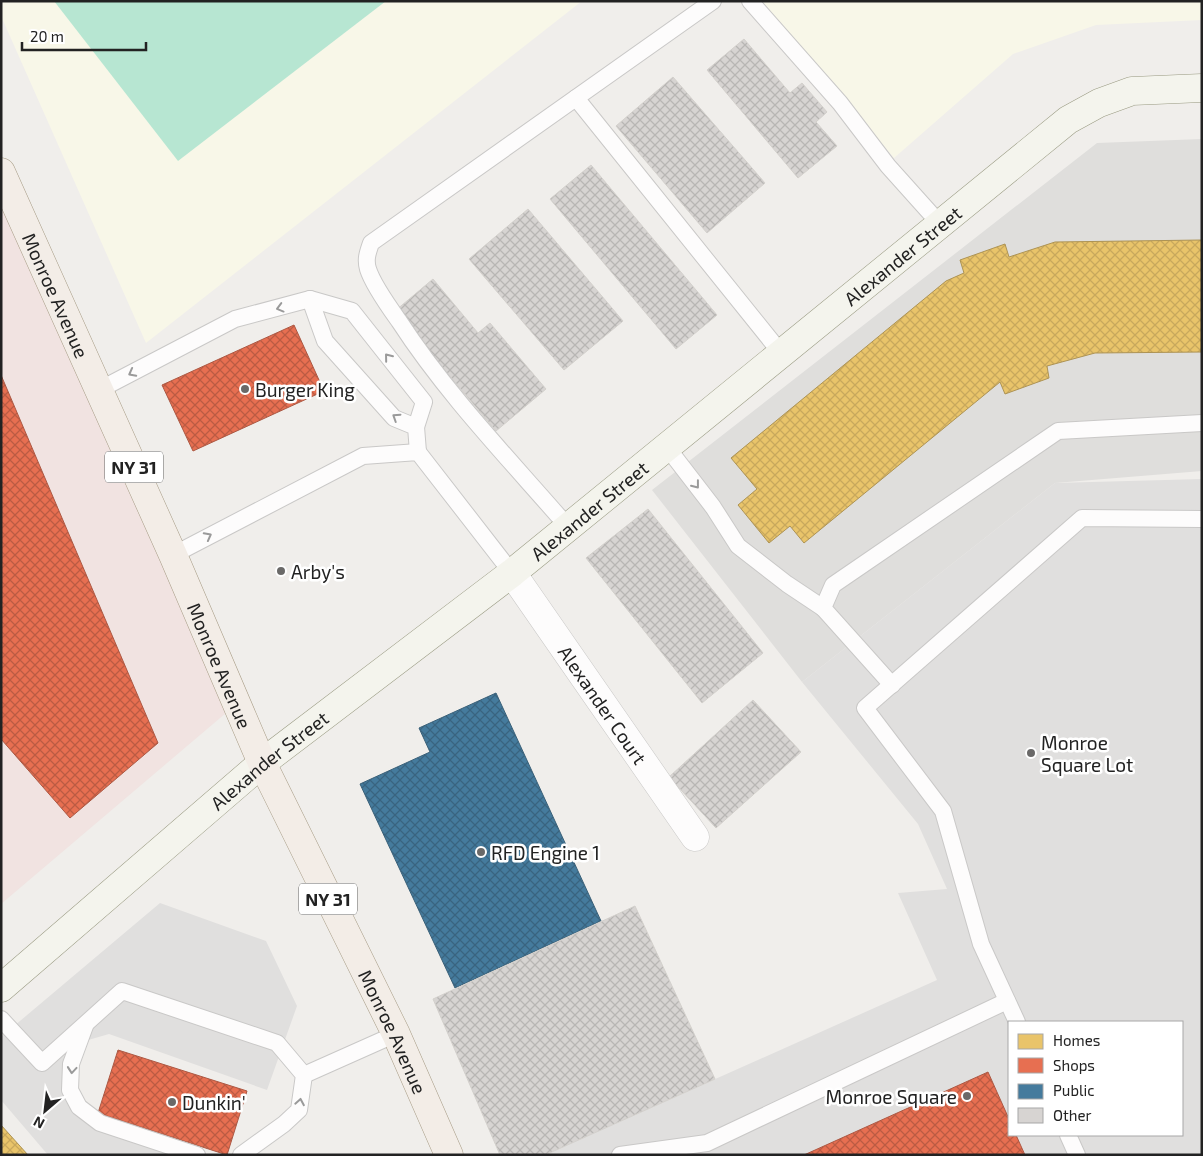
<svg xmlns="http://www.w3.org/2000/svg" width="1203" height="1156" font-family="'Exo 2',sans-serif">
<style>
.residential{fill:#dfdedc}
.commercial{fill:#f1e3e1}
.education{fill:#f8f7e8}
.pitch{fill:#b7e6d2}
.parking{fill:#e0dfde}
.homes{fill:url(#homes-cross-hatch);stroke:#ad9354}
.shops{fill:url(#shops-cross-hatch);stroke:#ac5843}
.public{fill:url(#public-cross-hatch);stroke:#3a6078}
.building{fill:url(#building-cross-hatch);stroke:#d3d0cc}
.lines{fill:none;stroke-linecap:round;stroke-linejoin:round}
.lane-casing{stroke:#c9c8c7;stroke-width:18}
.street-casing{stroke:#c9c8c7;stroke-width:29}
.secondary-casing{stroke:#999a82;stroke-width:29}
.primary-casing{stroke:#a79c86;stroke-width:29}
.lane{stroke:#fdfcfc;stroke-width:16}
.street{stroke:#fdfcfc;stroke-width:28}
.secondary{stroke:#f4f4ed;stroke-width:28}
.primary{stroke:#f3ede7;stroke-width:28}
.oneway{stroke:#9a9a9a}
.poi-dot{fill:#6a6968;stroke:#fff;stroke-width:2}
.labels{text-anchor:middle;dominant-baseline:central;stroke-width:5;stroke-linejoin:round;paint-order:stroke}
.shield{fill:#fff;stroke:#646464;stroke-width:1}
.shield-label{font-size:18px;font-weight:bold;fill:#222}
.street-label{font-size:19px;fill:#222;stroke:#fff}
.poi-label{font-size:19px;fill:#222;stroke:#fff;text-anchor:start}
</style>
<defs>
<pattern id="homes-cross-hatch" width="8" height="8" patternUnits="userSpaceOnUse" patternTransform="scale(1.25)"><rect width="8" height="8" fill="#e9c46a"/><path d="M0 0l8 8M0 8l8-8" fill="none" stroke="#c8a85c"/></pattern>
<pattern id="shops-cross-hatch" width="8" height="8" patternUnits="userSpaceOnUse" patternTransform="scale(1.25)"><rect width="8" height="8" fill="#e76f51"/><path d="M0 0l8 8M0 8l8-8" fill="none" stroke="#bb5b43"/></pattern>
<pattern id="public-cross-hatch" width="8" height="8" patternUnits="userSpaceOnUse" patternTransform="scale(1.25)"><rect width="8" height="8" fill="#457b9d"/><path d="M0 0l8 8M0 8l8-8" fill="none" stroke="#396480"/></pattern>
<pattern id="building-cross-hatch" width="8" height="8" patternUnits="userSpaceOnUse" patternTransform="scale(1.25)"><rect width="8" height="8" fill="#d7d4d2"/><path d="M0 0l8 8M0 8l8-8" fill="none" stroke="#b8b6b4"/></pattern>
</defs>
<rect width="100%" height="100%" fill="#f0eeeb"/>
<!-- residential -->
<polygon class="residential" points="1202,139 1202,471 1055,483 802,682 652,490 1097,143"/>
<!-- commercial -->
<polygon class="commercial" points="1,192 233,707 1,904"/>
<!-- education -->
<g class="education">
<polygon points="1,1 582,1 146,343 1,16"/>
<polygon points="762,1 1202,1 1202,20 1096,25 1013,54 894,158"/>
</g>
<!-- pitch -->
<polygon class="pitch" points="54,1 386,1 178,161"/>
<!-- parking -->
<g class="parking">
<polygon points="1202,479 1202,1155 1025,1155 1016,1135 1182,1135 1182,1022 1009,1022 1009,1119 988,1072 804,1155 545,1155 937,980 898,893 947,889 918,824 802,682 1055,483"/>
<polygon points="160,903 266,941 297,1006 267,1090 109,1034 71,1045 72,1107 93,1128 175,1155 48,1155 1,1100 1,1037"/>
</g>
<!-- homes -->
<g class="homes">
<polygon points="1202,240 1202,352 1095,353 1047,366 1049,378 1005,394 1000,382 804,543 790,526 769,543 738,505 757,489 731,458 946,281 964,273 960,260 1005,244 1009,257 1055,242"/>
<polygon points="1,1125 28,1155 1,1155"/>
</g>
<!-- shops -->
<g class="shops">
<polygon points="294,325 324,391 193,451 162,385"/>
<polygon points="1,375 158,743 70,818 1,739"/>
<polygon points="118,1050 247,1091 227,1155 98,1113"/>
<polygon points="988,1072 1009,1119 1009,1135 1016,1135 1025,1155 804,1155"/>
</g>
<!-- public -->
<polygon class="public" points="496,693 601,921 455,988 360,784 430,752 419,728"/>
<!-- building -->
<g class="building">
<polygon points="744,39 790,93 802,83 827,112 816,122 837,146 798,178 707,70"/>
<polygon points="673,77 765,183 707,233 616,126"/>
<polygon points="591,165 717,315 676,349 550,199"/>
<polygon points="528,209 623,321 564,370 469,259"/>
<polygon points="433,279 478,333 490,323 546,389 496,431 395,311"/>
<polygon points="648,509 763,653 702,703 586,558"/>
<polygon points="753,700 801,752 716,828 669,777"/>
<polygon points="635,906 715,1079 545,1155 500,1155 433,999"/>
</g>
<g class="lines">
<!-- lane casing -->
<g class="lane-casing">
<g id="lane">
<polyline points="750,1 840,103 888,166 940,224"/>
<polyline points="576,98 781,353"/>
<polyline points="310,299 352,311 424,402 416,427"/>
<polyline points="99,390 235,319 310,299 325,341 394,418 416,427 418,452"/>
<polyline points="666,446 713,507 738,546 787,584 823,608"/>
<path d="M568,527C510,460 447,395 399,321C389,307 373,285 368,269C365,259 368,252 371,243L713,1"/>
<polyline points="173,555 363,456 418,452 512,573"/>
<polyline points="892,685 823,608 833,585 1058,431 1202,423"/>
<polyline points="1,1019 42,1063 122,991 277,1043 304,1075 299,1110 284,1124 241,1155"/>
<polyline points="1017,1022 981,944 943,811 865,708 1082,518 1202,519"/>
<polyline points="85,1026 71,1064 70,1090 79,1107 100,1123 197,1155"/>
<polyline points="304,1075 396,1034"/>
<polyline points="1068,1135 1077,1155"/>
<polyline points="620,1155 707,1143 1007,1001"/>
</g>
</g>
<!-- street casing -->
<g class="street-casing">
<g id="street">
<path id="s1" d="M512,573L695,837"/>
</g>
</g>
<!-- secondary casing -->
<g class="secondary-casing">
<g id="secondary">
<path id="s2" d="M1,988L262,763L512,573L1068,120L1099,103L1132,91L1202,88"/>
</g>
</g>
<!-- primary casing -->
<g class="primary-casing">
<g id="primary">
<path id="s3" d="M1,172L173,555L262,763L396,1034L449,1155"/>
</g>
</g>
<!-- lane -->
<use href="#lane" class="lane"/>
<!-- street -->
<use href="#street" class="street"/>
<!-- secondary -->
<use href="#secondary" class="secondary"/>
<!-- primary -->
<use href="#primary" class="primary"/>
</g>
<!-- one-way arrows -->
<defs><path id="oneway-chevron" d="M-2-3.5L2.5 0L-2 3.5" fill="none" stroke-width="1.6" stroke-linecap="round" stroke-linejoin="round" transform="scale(1.25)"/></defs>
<g class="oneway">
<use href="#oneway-chevron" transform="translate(280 308) rotate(165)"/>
<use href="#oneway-chevron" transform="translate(388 357) rotate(-129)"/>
<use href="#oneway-chevron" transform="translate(132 373) rotate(152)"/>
<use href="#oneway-chevron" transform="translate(396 417) rotate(-147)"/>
<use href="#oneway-chevron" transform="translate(696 485) rotate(52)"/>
<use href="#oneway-chevron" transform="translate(208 536) rotate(-28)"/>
<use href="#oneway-chevron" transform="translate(72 1070) rotate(95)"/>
<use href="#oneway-chevron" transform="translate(300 1102) rotate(-80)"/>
</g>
<!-- markers -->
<g class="poi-dot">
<circle cx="245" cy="389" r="5"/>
<circle cx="281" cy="571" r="5"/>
<circle cx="1031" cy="753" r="5"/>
<circle cx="481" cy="852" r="5"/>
<circle cx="967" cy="1096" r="5"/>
<circle cx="172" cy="1102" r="5"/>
</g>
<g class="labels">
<!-- shield labels -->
<g class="shield">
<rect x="105" y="451.5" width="58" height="31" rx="4"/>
<rect x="299" y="883.5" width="58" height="31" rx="4"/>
</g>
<g class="shield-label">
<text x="134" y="467">NY 31</text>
<text x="328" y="899">NY 31</text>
</g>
<!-- street labels -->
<g class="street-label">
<text stroke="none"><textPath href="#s2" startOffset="1162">Alexander Street</textPath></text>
<text stroke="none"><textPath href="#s3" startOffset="135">Monroe Avenue</textPath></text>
<text stroke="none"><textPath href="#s2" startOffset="758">Alexander Street</textPath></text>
<text stroke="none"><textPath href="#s3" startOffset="540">Monroe Avenue</textPath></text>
<text stroke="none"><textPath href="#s1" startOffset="160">Alexander Court</textPath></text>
<text stroke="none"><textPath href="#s2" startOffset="352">Alexander Street</textPath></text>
<text stroke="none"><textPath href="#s3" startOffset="945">Monroe Avenue</textPath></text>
</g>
<!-- poi labels -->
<g class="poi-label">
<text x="255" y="389">Burger King</text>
<text x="291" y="571">Arby's</text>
<text x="1041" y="742">Monroe<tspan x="1041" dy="22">Square Lot</tspan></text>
<text x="491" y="852">RFD Engine 1</text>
<text x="957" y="1096" text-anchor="end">Monroe Square</text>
<text x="182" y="1102">Dunkin'</text>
</g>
</g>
<!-- border -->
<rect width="1203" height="1156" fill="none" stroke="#222222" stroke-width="5"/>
<!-- legend -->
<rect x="1008" y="1021" width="175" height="115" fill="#ffffff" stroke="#a7a7a7"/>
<rect x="1018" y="1034" width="25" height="15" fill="#e9c46a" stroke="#a7a7a7"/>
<text x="1053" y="1046" font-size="15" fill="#222222">Homes</text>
<rect x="1018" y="1058" width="25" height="15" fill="#e76f51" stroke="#a7a7a7"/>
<text x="1053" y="1071" font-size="15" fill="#222222">Shops</text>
<rect x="1018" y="1084" width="25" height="15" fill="#457b9d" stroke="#a7a7a7"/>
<text x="1053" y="1096" font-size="15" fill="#222222">Public</text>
<rect x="1018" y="1108" width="25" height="15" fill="#d7d4d2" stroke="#a7a7a7"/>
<text x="1053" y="1121" font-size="15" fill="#222222">Other</text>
<!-- north arrow -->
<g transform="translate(45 1111) rotate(208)" stroke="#ffffff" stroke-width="4" paint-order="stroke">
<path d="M0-4L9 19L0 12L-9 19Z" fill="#222222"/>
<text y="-8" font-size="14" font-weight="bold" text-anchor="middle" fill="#222222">N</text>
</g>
<!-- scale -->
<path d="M22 42v8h124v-8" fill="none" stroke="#222222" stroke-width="2.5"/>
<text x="30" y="42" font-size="15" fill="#222222" stroke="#ffffff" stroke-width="4" paint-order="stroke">20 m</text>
</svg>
